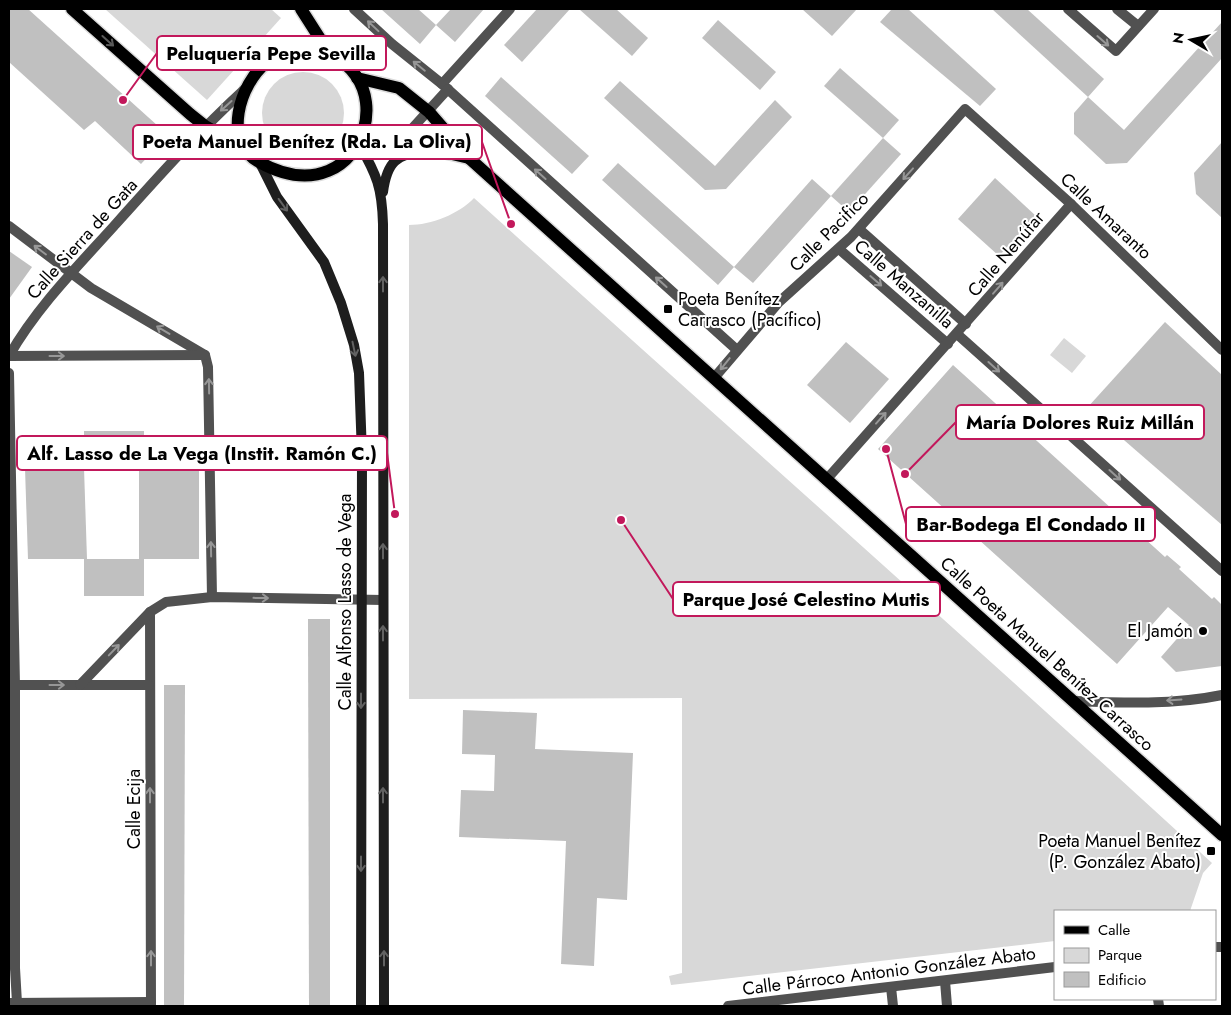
<svg xmlns="http://www.w3.org/2000/svg" width="1231" height="1015" font-family="Jost,sans-serif">
<style>
.green{fill:#d8d8d8}
.building{fill:#c0c0c0}
.lines{fill:none;stroke-linecap:round;stroke-linejoin:round}
.primary-casing{stroke:#dbdbdb;stroke-width:15}
.pedestrian{stroke:#515151;stroke-width:10}
.minor{stroke:#515151;stroke-width:10}
.secondary{stroke:#1e1e1e;stroke-width:10}
.primary{stroke:#000;stroke-width:12}
.oneway{stroke:#979797}
.oneway2{stroke:#595959}
.oneway3{stroke:#626262}
.poi-dot{fill:#000;stroke:#fff;stroke-width:2}
.labels{text-anchor:middle;dominant-baseline:central;stroke-width:4;stroke-linejoin:round;paint-order:stroke}
.street-label{font-size:18px;fill:#000;stroke:#fff}
.poi-label{font-size:18px;fill:#000;stroke:#fff;text-anchor:end}
.leader{fill:none;stroke:#c2185b;stroke-width:2}
.callout-dot{fill:#c2185b;stroke:#fff;stroke-width:2}
.callout{fill:#fff;stroke:#c2185b;stroke-width:2}
.callout-label{font-size:19px;text-anchor:middle;font-weight:bold;fill:#000}
</style>
<rect width="100%" height="100%" fill="#fff"/>
<!-- green -->
<g class="green">
<polygon points="105,9 271,9 281,18 207,100"/>
<circle cx="303" cy="113" r="41"/>
<path d="M474,198C720,420 968,639 1212,863L1203,873L1190,911H1055V941L671,985L669,976L682,973V698L409,699V225C431,225 459,214 474,198Z"/>
<polygon points="1064,338 1086,356 1072,373 1050,355"/>
</g>
<!-- building -->
<g class="building">
<polygon points="9,9 28,9 168,135 141,164 95,121 84,130 9,62"/>
<polygon points="381,9 418,9 436,25 451,9 484,9 455,42 436,25 420,44"/>
<polygon points="537,9 570,9 522,62 504,45"/>
<polygon points="579,9 616,9 648,38 632,56"/>
<polygon points="802,9 857,9 832,36"/>
<polygon points="892,9 908,9 996,89 980,106 880,22"/>
<polygon points="992,9 1027,9 1104,79 1088,97"/>
<polygon points="718,20 776,72 760,90 702,38"/>
<polygon points="1222,22 1222,58 1127,163 1106,164 1074,134 1074,113 1088,97 1124,130"/>
<polygon points="840,68 899,120 883,138 824,86"/>
<polygon points="501,77 589,156 572,174 485,96"/>
<polygon points="620,81 715,166 775,100 792,117 726,189 705,190 604,98"/>
<polygon points="883,138 901,154 849,212 831,196"/>
<polygon points="1222,142 1222,218 1196,194 1194,173"/>
<polygon points="618,163 734,267 812,179 831,196 753,283 734,267 718,285 602,180"/>
<polygon points="995,178 1036,216 999,256 958,219"/>
<polygon points="9,251 32,267 9,299"/>
<polygon points="1165,322 1222,375 1222,525 1087,408"/>
<polygon points="846,342 889,379 850,423 807,385"/>
<polygon points="953,365 1165,557 1167,555 1181,567 1179,569 1212,599 1214,597 1222,605 1222,666 1176,672 1161,657 1189,625 1168,607 1117,664 878,449"/>
<rect x="84" y="431" width="60" height="37"/>
<polygon points="25,468 84,468 87,559 28,559"/>
<rect x="139" y="468" width="60" height="91"/>
<rect x="84" y="559" width="60" height="37"/>
<polygon points="308,619 330,619 330,1006 309,1006"/>
<polygon points="164,685 185,685 184,1006 164,1006"/>
<polygon points="463,710 537,713 535,749 633,753 627,900 597,898 594,966 561,964 566,841 459,837 461,790 494,791 495,755 462,754"/>
</g>
<g class="lines">
<!-- primary casing -->
<g class="primary-casing">
<g id="primary">
<polyline points="72,9 190,114 205,126 241,146"/>
<polyline points="301,9 331,56"/>
<path d="M299,50C413,51 371,224 259,162C222,142 239,84 267,62C277,55 287,52 299,50Z"/>
<polyline points="357,78 399,88 429,112 469,158 1222,835"/>
<polyline points="361,140 422,147 469,158"/>
</g>
</g>
<!-- pedestrian -->
<polyline class="pedestrian" points="15,968 17,1003"/>
<!-- minor -->
<g class="minor">
<polyline points="354,9 392,44 442,84 737,350"/>
<polyline points="1068,9 1116,51 1154,9"/>
<polyline points="1117,9 1138,26"/>
<polyline points="442,84 510,9"/>
<polyline points="398,144 448,89"/>
<polyline points="9,226 91,288 205,355"/>
<polyline points="859,229 966,324"/>
<polyline points="839,249 948,344"/>
<polyline points="957,334 1222,571"/>
<polyline points="205,355 208,367 212,597"/>
<path d="M9,356C37,307 77,267 114,226C157,178 199,131 246,88"/>
<polyline points="9,356 204,355"/>
<polyline points="9,373 15,685 15,968"/>
<polyline points="714,378 779,302 851,237 965,109 1071,204 1222,350"/>
<polyline points="826,480 1071,204"/>
<polyline points="150,612 151,1006"/>
<polyline points="10,685 149,685"/>
<polyline points="80,685 150,612 166,602 212,597 383,600"/>
<path d="M1074,701C1123,703 1174,705 1222,695"/>
<polyline points="1215,947 1222,947"/>
<polyline points="945,981 947,1006"/>
<polyline points="891,987 893,1006"/>
<polyline points="1158,999 1159,1006"/>
<polyline points="9,1003 151,1002"/>
<polyline points="728,1006 1055,967"/>
</g>
<!-- secondary -->
<g class="secondary">
<path d="M359,144C377,175 382,188 383,224L384,1006"/>
<polyline points="260,163 277,197 324,262 341,303 354,345 359,373 362,454 361,1006"/>
<path d="M383,192C387,162 396,154 426,151"/>
</g>
<!-- primary -->
<use href="#primary" class="primary"/>
</g>
<!-- one-way arrows -->
<defs><path id="oneway-shaft" d="M-6 0H5M1.5-3L5.5 0L1.5 3" fill="none" stroke-width="1.6" stroke-linecap="round" stroke-linejoin="round" transform="scale(1.25)"/></defs>
<g class="oneway">
<use href="#oneway-shaft" transform="translate(373 26) rotate(-137)"/>
<use href="#oneway-shaft" transform="translate(1103 41) rotate(41)"/>
<use href="#oneway-shaft" transform="translate(419 66) rotate(-141)"/>
<use href="#oneway-shaft" transform="translate(226 106) rotate(138)"/>
<use href="#oneway-shaft" transform="translate(540 174) rotate(-138)"/>
<use href="#oneway-shaft" transform="translate(908 174) rotate(132)"/>
<use href="#oneway-shaft" transform="translate(40 250) rotate(-143)"/>
<use href="#oneway-shaft" transform="translate(876 281) rotate(41)"/>
<use href="#oneway-shaft" transform="translate(661 282) rotate(-138)"/>
<use href="#oneway-shaft" transform="translate(998 288) rotate(-49)"/>
<use href="#oneway-shaft" transform="translate(163 330) rotate(-149)"/>
<use href="#oneway-shaft" transform="translate(57 356)"/>
<use href="#oneway-shaft" transform="translate(725 364) rotate(129)"/>
<use href="#oneway-shaft" transform="translate(994 367) rotate(42)"/>
<use href="#oneway-shaft" transform="translate(209 386) rotate(-91)"/>
<use href="#oneway-shaft" transform="translate(881 418) rotate(-48)"/>
<use href="#oneway-shaft" transform="translate(1115 475) rotate(42)"/>
<use href="#oneway-shaft" transform="translate(211 549) rotate(-91)"/>
<use href="#oneway-shaft" transform="translate(261 598) rotate(1)"/>
<use href="#oneway-shaft" transform="translate(114 650) rotate(-46)"/>
<use href="#oneway-shaft" transform="translate(57 685)"/>
<use href="#oneway-shaft" transform="translate(1174 700) rotate(176)"/>
<use href="#oneway-shaft" transform="translate(150 795) rotate(-90)"/>
<use href="#oneway-shaft" transform="translate(151 958) rotate(-90)"/>
</g>
<use class="oneway2" href="#oneway-shaft" transform="translate(108 41) rotate(42)"/>
<g class="oneway3">
<use href="#oneway-shaft" transform="translate(283 205) rotate(54)"/>
<use href="#oneway-shaft" transform="translate(383 284) rotate(-90)"/>
<use href="#oneway-shaft" transform="translate(354 349) rotate(78)"/>
<use href="#oneway-shaft" transform="translate(383 551) rotate(-90)"/>
<use href="#oneway-shaft" transform="translate(383 633) rotate(-90)"/>
<use href="#oneway-shaft" transform="translate(361 701) rotate(90)"/>
<use href="#oneway-shaft" transform="translate(383 795) rotate(-90)"/>
<use href="#oneway-shaft" transform="translate(361 864) rotate(90)"/>
<use href="#oneway-shaft" transform="translate(384 958) rotate(-90)"/>
</g>
<!-- markers -->
<g class="poi-dot">
<rect x="663" y="304" width="10" height="10" rx="2.5"/>
<circle cx="1203" cy="631" r="5"/>
<rect x="1206" y="846" width="10" height="10" rx="2.5"/>
</g>
<g class="labels">
<!-- street labels -->
<g class="street-label">
<text transform="translate(1106 216) rotate(43)">Calle Amaranto</text>
<text transform="translate(829 232) rotate(-45)">Calle Pacifico</text>
<text transform="translate(82 239) rotate(-48)">Calle Sierra de Gata</text>
<text transform="translate(1006 254) rotate(-49)">Calle Nenúfar</text>
<text transform="translate(904 284) rotate(41)">Calle Manzanilla</text>
<text transform="translate(345 602) rotate(-90)">Calle Alfonso Lasso de Vega</text>
<text transform="translate(1047 654) rotate(42)">Calle Poeta Manuel Benítez Carrasco</text>
<text transform="translate(134 809) rotate(-90)">Calle Ecija</text>
<text transform="translate(889 971) rotate(-7)">Calle Párroco Antonio González Abato</text>
</g>
<!-- poi labels -->
<g class="poi-label">
<text x="678" y="299" text-anchor="start">Poeta Benítez<tspan x="678" dy="21">Carrasco (Pacífico)</tspan></text>
<text x="1193" y="631">El Jamón</text>
<text x="1201" y="841">Poeta Manuel Benítez<tspan x="1201" dy="21">(P. González Abato)</tspan></text>
</g>
</g>
<!-- callouts -->
<path class="leader" d="M123 100L157 53M511 224L482 142M905 474L956 422M395 514L387 453M886 449L906 524M621 520L673 599"/>
<g class="callout-dot">
<circle cx="123" cy="100" r="5"/>
<circle cx="511" cy="224" r="5"/>
<circle cx="905" cy="474" r="5"/>
<circle cx="395" cy="514" r="5"/>
<circle cx="886" cy="449" r="5"/>
<circle cx="621" cy="520" r="5"/>
</g>
<g class="callout">
<rect x="157" y="36" width="229" height="34" rx="5"/>
<rect x="133" y="125" width="349" height="34" rx="5"/>
<rect x="956" y="405" width="248" height="34" rx="5"/>
<rect x="17" y="436" width="370" height="34" rx="5"/>
<rect x="906" y="507" width="249" height="34" rx="5"/>
<rect x="673" y="582" width="267" height="34" rx="5"/>
</g>
<g class="callout-label">
<text x="271" y="60">Peluquería Pepe Sevilla</text>
<text x="307" y="148">Poeta Manuel Benítez (Rda. La Oliva)</text>
<text x="1080" y="429">María Dolores Ruiz Millán</text>
<text x="202" y="460">Alf. Lasso de La Vega (Instit. Ramón C.)</text>
<text x="1031" y="531">Bar-Bodega El Condado II</text>
<text x="806" y="606">Parque José Celestino Mutis</text>
</g>
<!-- border -->
<rect width="1231" height="1015" fill="none" stroke="#000000" stroke-width="20"/>
<!-- legend -->
<rect x="1054" y="910" width="162" height="90" fill="#ffffff" stroke="#999999"/>
<rect x="1064" y="926" width="25" height="8" fill="#000000" stroke="#999999"/>
<text x="1098" y="935" font-size="15" fill="#000000">Calle</text>
<rect x="1064" y="948" width="25" height="15" fill="#d8d8d8" stroke="#999999"/>
<text x="1098" y="960" font-size="15" fill="#000000">Parque</text>
<rect x="1064" y="972" width="25" height="15" fill="#c0c0c0" stroke="#999999"/>
<text x="1098" y="985" font-size="15" fill="#000000">Edificio</text>
<!-- north arrow -->
<g transform="translate(1191 40) rotate(279)" stroke="#ffffff" stroke-width="4" paint-order="stroke">
<path d="M0-4L9 19L0 12L-9 19Z" fill="#000000"/>
<text y="-8" font-size="14" font-weight="bold" text-anchor="middle" fill="#000000">N</text>
</g>
</svg>
